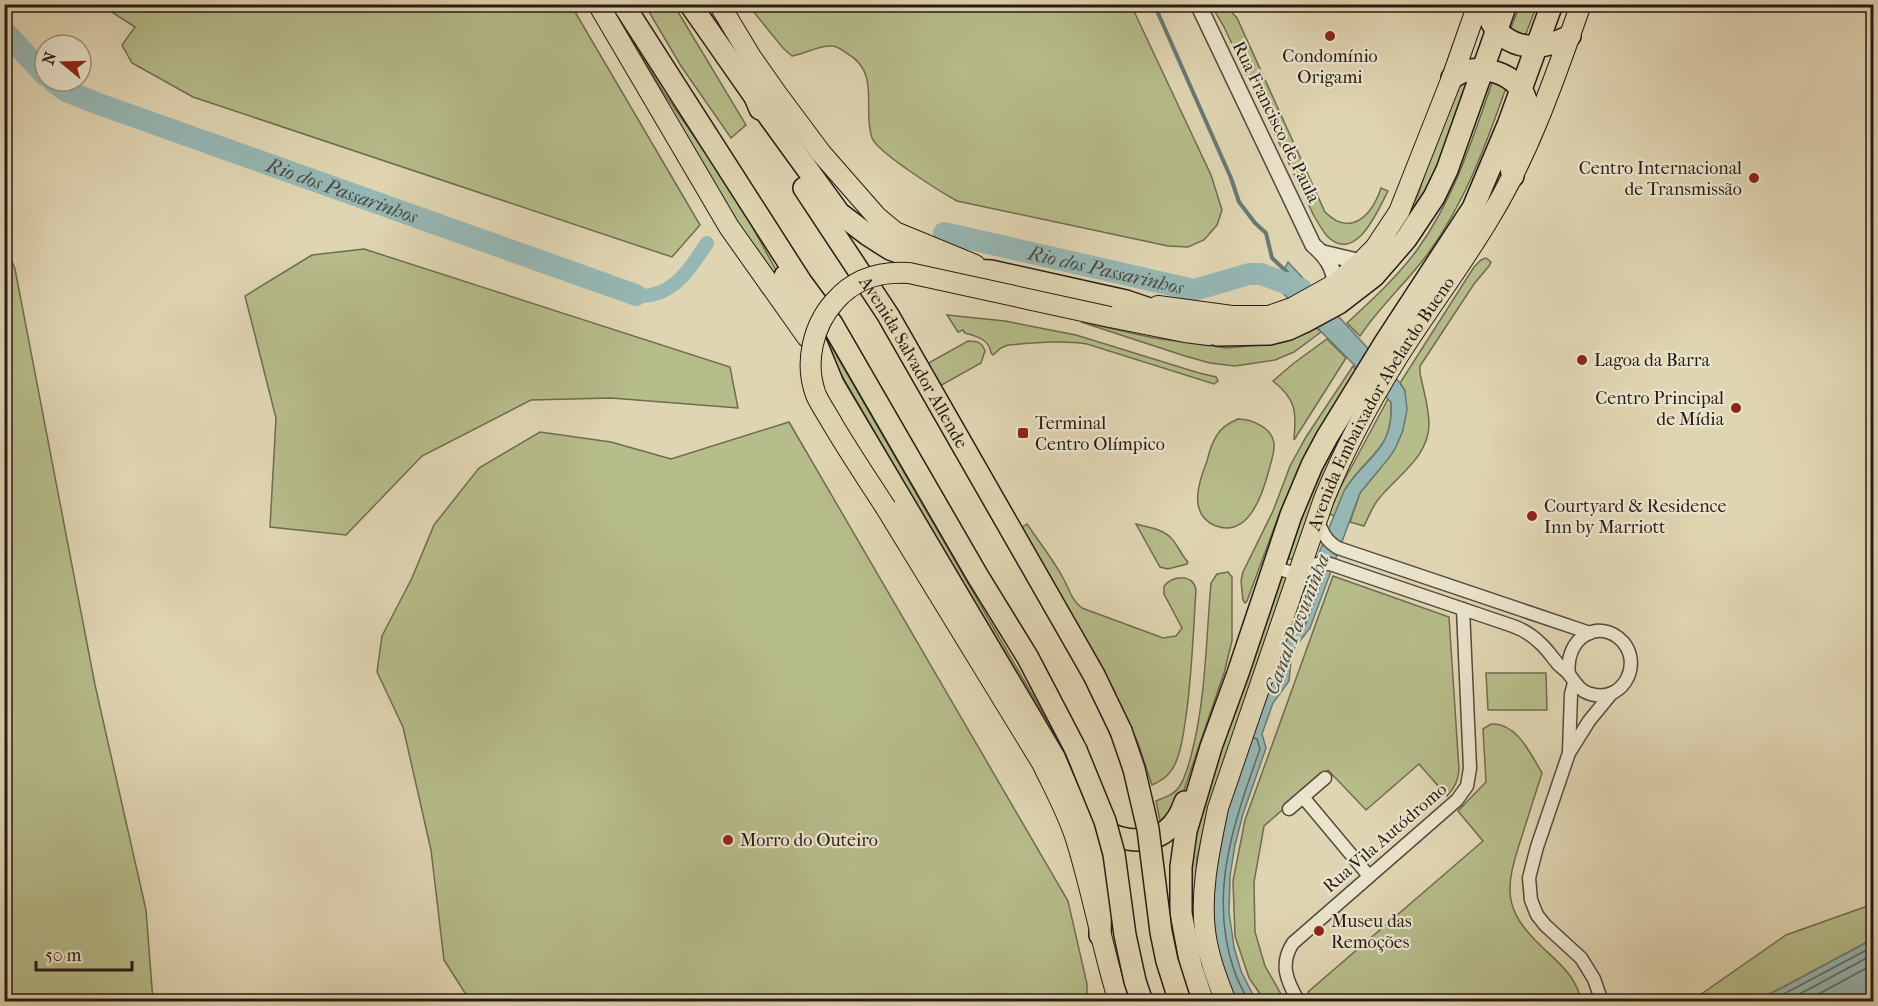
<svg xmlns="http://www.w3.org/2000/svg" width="1878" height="1006" font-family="'IM FELL French Canon',serif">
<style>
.green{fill:#b6bc8a;stroke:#6e6c4f;stroke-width:1.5}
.water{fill:#96b7b4;stroke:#697974;stroke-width:1.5}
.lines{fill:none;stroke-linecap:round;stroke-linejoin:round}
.shore{stroke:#5e6964;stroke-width:1.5}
.stream{stroke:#697974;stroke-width:4}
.canal{stroke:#96b7b4;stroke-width:14}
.river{stroke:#96b7b4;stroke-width:22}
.minor-casing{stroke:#544a3c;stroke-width:15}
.tertiary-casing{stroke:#544a3c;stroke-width:18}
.primary-casing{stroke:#261b14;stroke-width:22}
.trunk-casing{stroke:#261b14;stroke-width:24}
.minor{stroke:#ebe4cd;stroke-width:12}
.tertiary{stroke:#ebe4cd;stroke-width:15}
.primary{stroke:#e0d5b2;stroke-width:20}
.trunk{stroke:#e0d5b2;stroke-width:21}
.primary-bridge-casing{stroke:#261b14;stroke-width:22;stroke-linecap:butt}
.trunk-bridge-casing{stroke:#261b14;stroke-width:24;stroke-linecap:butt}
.primary-bridge{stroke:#e0d5b2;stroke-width:20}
.trunk-bridge{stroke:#e0d5b2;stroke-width:21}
.poi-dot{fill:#8f2418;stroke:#ebe4cd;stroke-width:2}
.labels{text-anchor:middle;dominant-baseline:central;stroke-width:4.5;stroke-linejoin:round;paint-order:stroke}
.poi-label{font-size:18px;fill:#261b14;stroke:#ebe4cd;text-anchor:start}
.street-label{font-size:18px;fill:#261b14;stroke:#ebe4cd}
.water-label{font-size:20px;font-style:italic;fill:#484a44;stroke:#ebe4cd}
</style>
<rect width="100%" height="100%" fill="#e0d5b2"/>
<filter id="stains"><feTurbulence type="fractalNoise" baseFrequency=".00333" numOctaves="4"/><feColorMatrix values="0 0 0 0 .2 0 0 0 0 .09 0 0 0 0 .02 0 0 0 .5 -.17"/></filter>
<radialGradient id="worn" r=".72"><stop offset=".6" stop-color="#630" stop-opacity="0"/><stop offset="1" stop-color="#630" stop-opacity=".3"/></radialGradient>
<!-- green -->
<g class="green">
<polygon points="101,5 571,5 700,225 672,257 193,97 132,63 122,45 135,27"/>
<polygon points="606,5 611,5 662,90 736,197 787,290 785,292 730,214"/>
<polygon points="645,5 674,5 746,125 731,138 681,66"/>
<path d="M748,5H1131L1211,175L1222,210L1217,225L1204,240L1188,247L1168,246L957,201C941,192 878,153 872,138C862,110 881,73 848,54C843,51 838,46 832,46C818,45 806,54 792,56L783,48Z"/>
<path d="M1211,5H1225L1237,18L1325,212C1351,238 1372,215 1381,188L1388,191C1378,210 1356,265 1327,236C1322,230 1318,223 1314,216L1223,25Z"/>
<polygon points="1520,5 1537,5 1525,36 1510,30"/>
<path d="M1493,80L1507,85C1486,145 1465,203 1427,255C1406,283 1380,306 1360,336L1347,323C1372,300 1397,277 1417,250C1454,199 1473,138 1493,80Z"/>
<polygon points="1465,81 1468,82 1432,188 1376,267 1406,219 1418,195 1449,100 1458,85"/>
<polygon points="4,241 15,269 95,685 146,910 153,1001 5,1001"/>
<polygon points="364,249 730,367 738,408 611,398 531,400 422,456 346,535 270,527 276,418 245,296 312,255"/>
<path d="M1486,258L1491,262L1489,266L1474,284L1420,366V373C1423,389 1429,407 1429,424C1429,458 1395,477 1377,501C1372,508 1368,518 1364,526L1350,522L1360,493L1394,450L1403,430L1405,391L1400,383L1474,267L1481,260Z"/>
<path d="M947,315L1005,321L1076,335L1199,373L1216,377L1218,381L1214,384L1087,344C1061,340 1034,343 1008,345L1001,348L993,355L991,353C989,339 978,337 965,333L963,330L958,332Z"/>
<polygon points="816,320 1059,741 1090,799 1088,798 1056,744 813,326"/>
<polygon points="1081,322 1154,338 1227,348 1258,345 1297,337 1317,328 1321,332 1294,352 1275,360 1235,366 1210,363 1185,356"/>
<path d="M1327,339L1346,358L1294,440C1296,411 1297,400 1273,381L1294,363Z"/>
<path d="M968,341C977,341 982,342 985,351L981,363L938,387L925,365Z"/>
<polygon points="1353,366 1358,372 1299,469 1280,512 1247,601 1245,603 1243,600 1241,581 1243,572 1273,511 1290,466 1306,437"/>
<polygon points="1368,386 1307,520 1294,556 1292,559 1286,559 1298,518 1332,445"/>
<path d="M1388,399L1391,402C1393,449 1373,450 1350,482C1342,492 1339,505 1335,516L1329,514L1339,490Z"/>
<path d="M1238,419C1252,419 1272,428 1274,443C1275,451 1271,462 1269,470C1263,493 1249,538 1216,526C1187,515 1199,481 1207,461C1209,452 1212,443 1217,435C1221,428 1231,422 1238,419Z"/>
<polygon points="789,422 1068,901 1087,984 1087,1001 470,1001 444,960 431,850 403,727 377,672 382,636 412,578 434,525 479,468 540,432 611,442 671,459"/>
<path d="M1027,524C1039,542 1052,558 1062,576C1069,588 1071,600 1082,608L1163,638L1176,636L1182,628L1164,594V586C1173,576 1193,573 1196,590C1193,634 1192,679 1185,723C1183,736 1181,752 1175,764C1170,775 1163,780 1152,785L1138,743L1115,695L1015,532Z"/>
<path d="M1136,524C1147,527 1163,529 1171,538C1178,545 1181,555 1188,562L1187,564L1168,569L1160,567Z"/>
<path d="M1228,572L1232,577V641L1224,673L1181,799L1161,825L1156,801C1165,797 1174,795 1179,787C1186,777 1189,764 1192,752C1206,697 1206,639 1211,583L1217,574Z"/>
<polygon points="1280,574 1287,576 1209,805 1197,858 1195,891 1206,974 1215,1001 1209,1001 1189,923 1192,834"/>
<path d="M1333,576L1449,617L1459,770C1458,781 1455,787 1447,796L1419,764L1366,810L1328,770L1264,826L1254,882L1255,932L1265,966L1285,1001H1265L1249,978L1235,936L1233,881L1245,820Z"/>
<polygon points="1486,673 1546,673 1547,710 1488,710"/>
<path d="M1491,724C1517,722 1531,755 1542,773C1535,795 1528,817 1521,839C1505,888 1502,909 1542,947C1559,963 1577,977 1581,1001H1313L1308,992L1483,841L1458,811L1486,782L1483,729Z"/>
<polygon points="1873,904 1873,939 1757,1001 1690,1002 1786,935"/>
</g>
<!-- water -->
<g class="water">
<path d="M1288,262L1400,383L1405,391L1407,410L1403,430L1395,449L1388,459L1360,493L1310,628L1292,651L1289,681L1273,703L1262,734L1266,748L1243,814L1235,845L1230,876L1229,912L1234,947L1241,971L1256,1001L1229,1002L1225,994L1206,882L1255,711L1344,491C1366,455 1394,452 1391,402L1276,286Z"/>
<polygon points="1873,939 1873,1001 1757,1001"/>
</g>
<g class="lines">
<!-- shore -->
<g class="shore">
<polyline points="1319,572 1297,626 1298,630 1301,630 1305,625 1324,575 1324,572"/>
<path d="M1249,1002C1244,992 1238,982 1235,973C1207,895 1234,822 1260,749L1257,739L1254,738"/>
<polyline points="1769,1002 1874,946"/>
<polyline points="1785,1002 1874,954"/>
<polyline points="1804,1002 1874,964"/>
</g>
<!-- stream -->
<polyline class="stream" points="1154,4 1231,178 1239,202 1255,223 1266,233 1272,258 1287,272"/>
<!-- canal -->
<path class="canal" d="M636,295C641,295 647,296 651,295C678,290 693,264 707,243"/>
<!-- river -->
<g class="river">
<polyline points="4,31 45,75"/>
<path id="s1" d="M53,81L66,91L96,103L636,295"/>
<path id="s2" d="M944,233L1194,290L1249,274H1261L1301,289L1304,293"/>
</g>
<!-- minor casing -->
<g class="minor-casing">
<g id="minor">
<path d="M1317,519C1322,532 1326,541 1338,548L1590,633"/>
<path d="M1274,567L1298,575L1317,564H1330L1513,626C1524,630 1532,635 1540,643C1547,649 1552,657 1558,664C1561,667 1565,670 1568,673C1576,683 1580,693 1595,695C1624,700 1642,664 1623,642C1599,616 1564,639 1569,674"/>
<polyline points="1569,752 1571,694 1574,683"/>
<polyline points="1303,797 1369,876"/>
<polyline points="1289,809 1325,778"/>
<path d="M1299,1002C1287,982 1279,964 1293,943L1457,800L1467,786L1470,768L1463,609"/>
<polyline points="1602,1002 1594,979 1581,958 1545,925 1537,915 1531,900 1529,878 1537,847 1569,753 1589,721 1611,694"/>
</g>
</g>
<!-- tertiary casing -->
<g class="tertiary-casing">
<g id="tertiary">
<path d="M1198,4L1313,245C1326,256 1334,267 1335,284"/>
<polyline points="1323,253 1361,262"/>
</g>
</g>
<!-- primary casing -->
<g class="primary-casing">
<g id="primary">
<polyline points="598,4 729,227 807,337"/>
<polyline points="719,4 751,57 777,94 821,153 877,217 895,232 975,265"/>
<polyline points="1158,306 1232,316 1269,316 1292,308 1335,284 1361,262 1375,248 1399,212 1452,78 1478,4"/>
<polyline points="1110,317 1185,332 1209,335"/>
<path d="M886,508L1042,763C1054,788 1068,813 1076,839C1093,893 1102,948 1119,1002"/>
<path id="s3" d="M1226,1002C1217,979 1208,956 1205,931C1200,890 1210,848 1218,808L1324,499C1344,450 1369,403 1397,358C1427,310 1461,266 1490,217C1530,151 1555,77 1581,4"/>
</g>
</g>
<!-- trunk casing -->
<g class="trunk-casing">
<g id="trunk">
<polyline points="623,4 801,282 832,324 977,575 1028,658 1076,750"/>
<polyline points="690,4 755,97 760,109"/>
<path d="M1488,4C1487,31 1512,48 1537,46C1549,46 1560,41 1570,36"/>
<path d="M1452,78C1475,59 1523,73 1527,105C1530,125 1511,142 1510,162C1510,167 1512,172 1513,176"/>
<polyline points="755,97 839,213 868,235 890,249 915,258 970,270 991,271 1126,301 1185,321 1218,335 1269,334 1289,329 1304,322 1339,303 1374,276 1406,239 1434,197 1447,170 1506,4"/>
<path id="s4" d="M804,188L888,315L1094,675L1121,731"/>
<polyline points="785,276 809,326 833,384 1054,757 1092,845 1101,891 1100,935"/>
<path d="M1097,826C1102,833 1110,834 1118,837C1150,846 1174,835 1185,802"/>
<polyline points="1203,1002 1191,966 1181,913 1181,867 1186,831 1211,747 1238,673 1291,515 1312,465 1327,437 1386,341 1473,208 1508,125 1552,4"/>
</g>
</g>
<!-- minor -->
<use href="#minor" class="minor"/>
<!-- tertiary -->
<use href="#tertiary" class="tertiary"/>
<!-- primary -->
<use href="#primary" class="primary"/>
<!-- trunk -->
<use href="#trunk" class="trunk"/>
<!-- primary-bridge casing -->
<g class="primary-bridge-casing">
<path id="primary-bridge" d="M886,508C868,480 849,452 832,423C827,414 820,404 816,395C804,363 813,325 835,301C855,278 880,271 909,273L1110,317"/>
</g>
<!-- trunk-bridge casing -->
<g class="trunk-bridge-casing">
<g id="trunk-bridge">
<polyline points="1121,731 1134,769 1148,829 1161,932 1167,961 1180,1002"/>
<polyline points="1076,750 1105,821 1114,854 1125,935 1135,981 1142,1002"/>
</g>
</g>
<!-- primary-bridge -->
<use href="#primary-bridge" class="primary-bridge"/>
<!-- trunk-bridge -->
<use href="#trunk-bridge" class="trunk-bridge"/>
</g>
<!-- markers -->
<g class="poi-dot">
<circle cx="1330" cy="36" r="6"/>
<circle cx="1754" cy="178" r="6"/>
<circle cx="1582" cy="360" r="6"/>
<circle cx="1736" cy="408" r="6"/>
<rect x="1017" y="427" width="12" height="12" rx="3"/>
<circle cx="1532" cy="516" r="6"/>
<circle cx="728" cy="840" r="6"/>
<circle cx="1319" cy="931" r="6"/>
</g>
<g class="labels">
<!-- poi labels -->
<g class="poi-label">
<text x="1330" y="56" text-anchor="middle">Condomínio<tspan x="1330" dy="21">Origami</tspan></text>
<text x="1742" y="168" text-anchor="end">Centro Internacional<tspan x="1742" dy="21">de Transmissão</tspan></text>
<text x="1594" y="360">Lagoa da Barra</text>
<text x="1724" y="398" text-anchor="end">Centro Principal<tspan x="1724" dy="21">de Mídia</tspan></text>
<text x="1035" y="423">Terminal<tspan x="1035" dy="21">Centro Olímpico</tspan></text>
<text x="1544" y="506">Courtyard &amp; Residence<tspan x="1544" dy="21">Inn by Marriott</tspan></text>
<text x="740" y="840">Morro do Outeiro</text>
<text x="1331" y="921">Museu das<tspan x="1331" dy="21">Remoções</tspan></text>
</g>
<!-- street labels -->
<g class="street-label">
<text transform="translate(1276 122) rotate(64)">Rua Francisco de Paula</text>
<text stroke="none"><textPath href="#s4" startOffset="206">Avenida Salvador Allende</textPath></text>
<text stroke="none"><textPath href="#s3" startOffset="636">Avenida Embaixador Abelardo Bueno</textPath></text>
<text transform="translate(1385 838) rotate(-41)">Rua Vila Autódromo</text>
</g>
<!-- water labels -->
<g class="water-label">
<text stroke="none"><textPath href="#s1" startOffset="310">Rio dos Passarinhos</textPath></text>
<text stroke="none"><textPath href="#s2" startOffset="166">Rio dos Passarinhos</textPath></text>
<text transform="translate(1297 624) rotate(-69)">Canal Pavuninha</text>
</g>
</g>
<!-- margin -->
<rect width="1878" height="1006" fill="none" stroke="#e0d5b2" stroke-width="24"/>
<rect x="6" y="6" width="1866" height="994" fill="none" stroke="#261b14" stroke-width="3"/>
<rect x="12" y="12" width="1854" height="982" fill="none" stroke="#261b14" stroke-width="1.5"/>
<!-- north arrow -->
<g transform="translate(63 63) rotate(289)"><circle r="28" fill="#ebe4cd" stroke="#9c9483" stroke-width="1.5"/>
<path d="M0-4.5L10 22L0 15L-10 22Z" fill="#8f2418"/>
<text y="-9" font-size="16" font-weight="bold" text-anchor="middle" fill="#261b14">N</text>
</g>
<!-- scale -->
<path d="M36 961v9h96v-9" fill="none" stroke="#261b14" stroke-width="3"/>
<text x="45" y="961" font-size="18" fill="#261b14" stroke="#ebe4cd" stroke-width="4.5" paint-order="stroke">50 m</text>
<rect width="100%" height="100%" filter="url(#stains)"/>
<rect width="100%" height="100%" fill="url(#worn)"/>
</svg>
